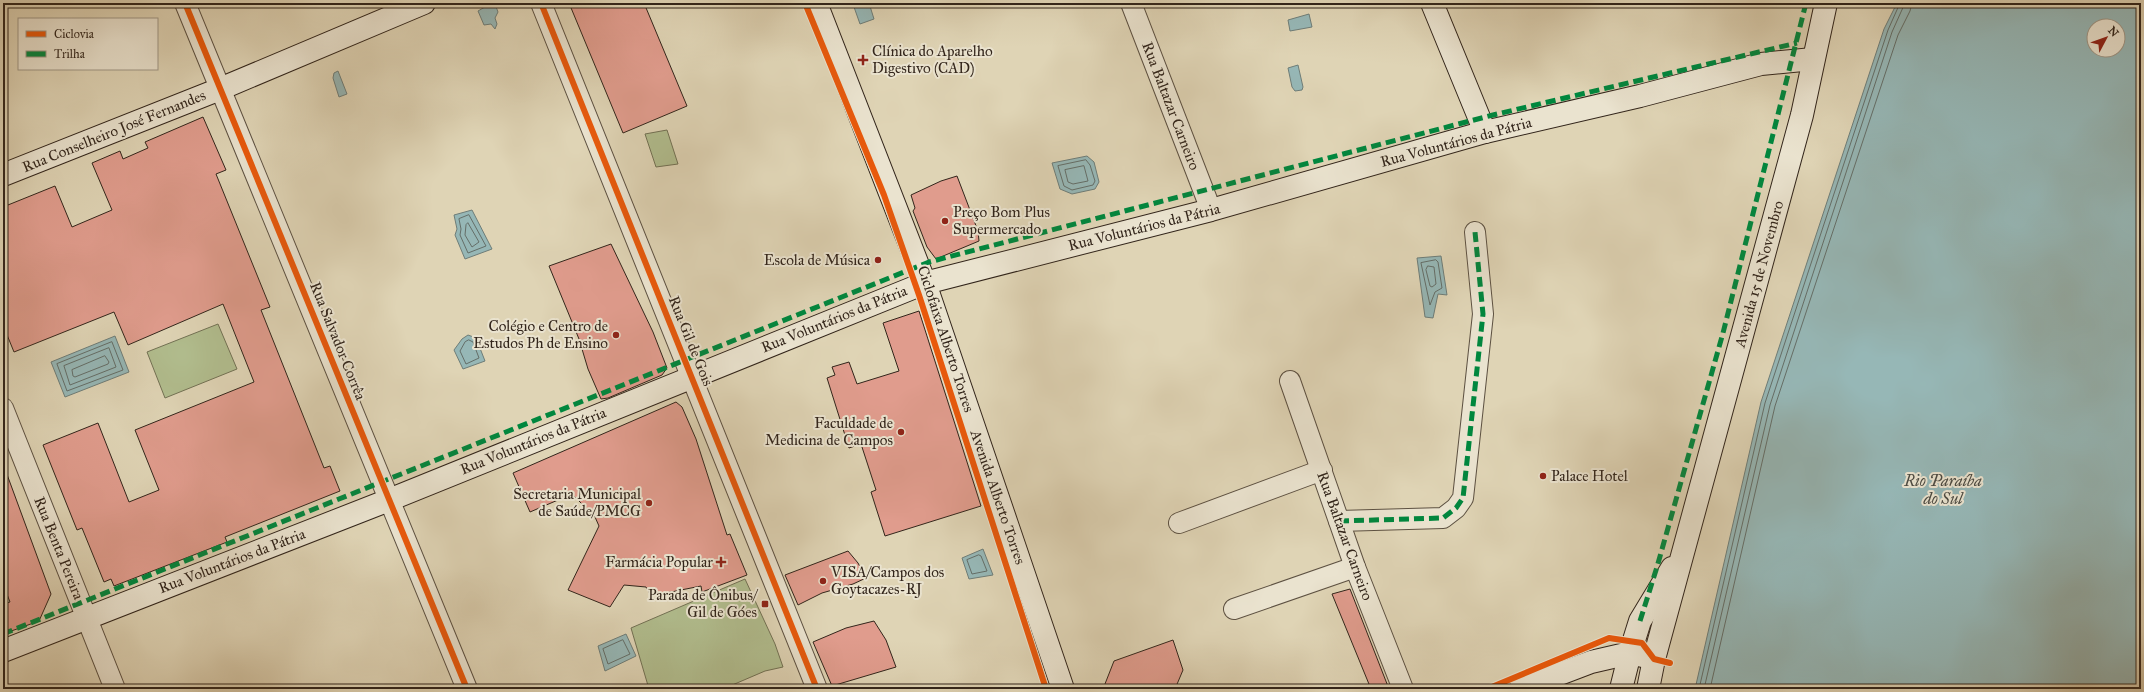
<svg xmlns="http://www.w3.org/2000/svg" width="2144" height="692" font-family="'IM FELL Great Primer',serif">
<style>
.green{fill:#b1bd8e;stroke:#727154}
.water{fill:#96b7b6;stroke:#6e7d78;fill-rule:evenodd}
.lines{fill:none;stroke-linecap:round;stroke-linejoin:round}
.shore{stroke:#646e68;stroke-width:1}
.building{fill:#e09c8d;stroke:#32251b}
.street-casing{stroke:#5d5142;stroke-width:22}
.secondary-casing{stroke:#32251b;stroke-width:24}
.street{stroke:#eae3cf;stroke-width:20}
.secondary{stroke:#eae3cf;stroke-width:22}
.quiet{stroke:#00873e;stroke-width:5;stroke-dasharray:10 5;stroke-linecap:butt}
.cycleway-casing{stroke:#eae3cf;stroke-width:8}
.cycleway{stroke:#e8590c;stroke-width:6}
.poi-dot{fill:#8f2418;stroke:#eae3cf;stroke-width:1.5}
.labels{text-anchor:middle;dominant-baseline:central;stroke-width:4;stroke-linejoin:round;paint-order:stroke}
.poi-label{font-size:15px;fill:#32251b;stroke:#eae3cf;text-anchor:end}
.street-label{font-size:15px;fill:#32251b;stroke:#eae3cf}
.water-label{font-size:16px;font-style:italic;fill:#4b4a42;stroke:#eae3cf}
</style>
<rect width="100%" height="100%" fill="#dfd4b5"/>
<filter id="stains"><feTurbulence type="fractalNoise" baseFrequency=".005" numOctaves="4"/><feColorMatrix values="0 0 0 0 .2 0 0 0 0 .09 0 0 0 0 .02 0 0 0 .5 -.17"/></filter>
<radialGradient id="worn" r=".72"><stop offset=".6" stop-color="#630" stop-opacity="0"/><stop offset="1" stop-color="#630" stop-opacity=".3"/></radialGradient>
<!-- green -->
<g class="green">
<polygon points="667,130 678,164 656,167 645,134"/>
<polygon points="218,324 237,369 165,398 147,352"/>
<polygon points="745,579 775,644 783,667 765,671 723,689 649,689 631,628"/>
</g>
<!-- water -->
<g class="water">
<polygon points="855,3 869,3 874,19 860,24 854,7"/>
<path d="M1897,3H2141V689H1695L1761,402L1884,29ZM2094,26H2118V50H2094Z"/>
<polygon points="490,4 495,4 498,12 495,18 497,24 495,29 491,24 484,25 478,11"/>
<polygon points="1309,14 1312,27 1290,31 1288,20"/>
<polygon points="1298,65 1303,87 1302,90 1295,91 1292,87 1288,68"/>
<polygon points="338,71 347,94 339,97 333,78 334,73"/>
<polygon points="1087,156 1094,162 1099,182 1095,189 1072,194 1060,189 1052,163"/>
<polygon points="472,210 492,249 465,259 455,235 457,229 454,215"/>
<polygon points="1441,256 1447,295 1438,294 1433,318 1425,317 1417,258"/>
<polygon points="468,335 476,338 485,361 463,369 454,350 462,339"/>
<polygon points="115,336 129,372 65,397 51,362"/>
<polygon points="983,549 993,575 969,579 962,558"/>
<polygon points="626,634 636,656 605,671 598,646"/>
</g>
<g class="lines">
<!-- shore -->
<g class="shore">
<polygon points="1086,160 1090,165 1095,181 1093,185 1072,190 1064,186 1058,166"/>
<polygon points="1084,166 1088,181 1073,184 1068,182 1065,170"/>
<polygon points="469,215 486,246 468,253 460,235 461,229 459,219"/>
<polygon points="468,223 479,242 472,247 465,235 466,225"/>
<polygon points="1436,260 1438,262 1442,288 1435,292 1430,305 1421,263"/>
<polygon points="1428,266 1434,267 1436,284 1432,287 1430,286 1426,270"/>
<polygon points="469,340 473,342 479,358 466,364 460,351 465,342"/>
<polygon points="112,342 123,370 67,391 57,364"/>
<polygon points="109,348 116,367 70,385 64,366"/>
<polygon points="105,356 109,362 108,364 75,377 73,376 72,370"/>
<polygon points="979,555 981,556 987,571 972,574 967,560"/>
<polygon points="623,640 630,654 608,664 603,649"/>
<polyline points="1699,689 1765,403 1888,30 1900,3"/>
<polyline points="1704,689 1770,405 1892,32 1905,3"/>
<polyline points="1710,689 1775,406 1898,35 1910,11 1912,3"/>
</g>
</g>
<!-- building -->
<g class="building">
<polygon points="569,3 644,3 687,106 623,133"/>
<polygon points="203,117 226,170 216,174 270,307 261,310 324,468 330,466 340,491 225,537 227,542 114,586 111,579 104,582 82,528 77,530 43,445 98,423 129,502 159,490 135,430 254,382 223,304 128,345 114,312 14,352 3,325 3,207 55,186 72,227 112,210 92,163 120,151 123,159 148,148 145,142"/>
<polygon points="957,176 978,231 979,241 936,259 927,247 913,211 915,208 911,195 941,181"/>
<polygon points="611,244 653,332 667,368 662,375 608,398 601,399 588,369 579,339 549,266"/>
<polygon points="919,311 981,506 885,536 871,492 876,490 861,444 849,448 827,378 835,375 832,367 849,362 857,384 899,371 883,323"/>
<polygon points="676,402 682,407 696,439 727,535 730,534 747,575 702,592 701,586 651,596 646,587 624,585 610,607 568,590 599,526 595,517 572,494 530,512 513,473"/>
<polygon points="3,469 5,469 51,594 39,621 3,634 3,604 10,602 3,584"/>
<polygon points="848,551 858,563 866,578 853,584 822,593 798,605 785,575"/>
<polygon points="1350,589 1389,689 1371,689 1332,594"/>
<polygon points="874,621 886,640 896,667 832,686 813,642 846,628"/>
<polygon points="1173,640 1183,670 1175,689 1103,689 1114,661"/>
</g>
<g class="lines">
<!-- street casing -->
<g class="street-casing">
<g id="street">
<polyline points="185,3 467,689"/>
<polyline points="541,3 817,689"/>
<polyline points="1131,3 1211,210"/>
<polyline points="1290,381 1355,567 1403,689"/>
<polyline points="3,408 115,689"/>
<polyline points="1339,521 1443,518 1456,508 1463,498 1483,314 1475,232"/>
<polyline points="1179,523 1322,470"/>
<polyline points="1234,609 1355,567"/>
</g>
</g>
<!-- secondary casing -->
<g class="secondary-casing">
<g id="secondary">
<polyline points="816,3 925,283 1063,689"/>
<polyline points="1432,3 1485,132"/>
<polyline points="3,175 220,89 424,3"/>
<polyline points="3,651 389,500 925,283 1211,210 1485,132 1640,96 1761,64 1813,59"/>
<polyline points="1520,689 1591,662 1630,653 1643,656"/>
<polyline points="1621,689 1630,653 1640,621 1672,568"/>
<polyline points="1648,689 1654,659 1802,115 1826,3"/>
</g>
</g>
<!-- street -->
<use href="#street" class="street"/>
<!-- secondary -->
<use href="#secondary" class="secondary"/>
<!-- quiet -->
<g class="quiet">
<polyline points="1339,521 1443,518 1456,508 1463,498 1483,314 1475,232"/>
<polyline points="1640,621 1657,567 1723,333 1806,3"/>
<polyline points="3,634 929,262 1493,115 1797,43"/>
</g>
<!-- cycleway casing -->
<g class="cycleway-casing">
<g id="cycleway">
<polyline points="185,3 467,689"/>
<polyline points="541,3 817,689"/>
<polyline points="805,3 884,195 919,295 1046,689"/>
<polyline points="1487,689 1609,638 1642,643 1654,659 1670,663"/>
</g>
</g>
<!-- cycleway -->
<use href="#cycleway" class="cycleway"/>
</g>
<!-- markers -->
<g class="poi-dot">
<path d="M861 54h4v4h4v4h-4v4h-4v-4h-4v-4h4z"/>
<circle cx="945" cy="221" r="4"/>
<circle cx="878" cy="260" r="4"/>
<circle cx="616" cy="335" r="4"/>
<circle cx="901" cy="432" r="4"/>
<circle cx="1543" cy="476" r="4"/>
<circle cx="649" cy="503" r="4"/>
<path d="M719 556h4v4h4v4h-4v4h-4v-4h-4v-4h4z"/>
<circle cx="823" cy="581" r="4"/>
<rect x="761" y="600" width="8" height="8" rx="2"/>
</g>
<g class="labels">
<!-- poi labels -->
<g class="poi-label">
<text x="872" y="51" text-anchor="start">Clínica do Aparelho<tspan x="872" dy="17">Digestivo (CAD)</tspan></text>
<text x="953" y="212" text-anchor="start">Preço Bom Plus<tspan x="953" dy="17">Supermercado</tspan></text>
<text x="870" y="260">Escola de Música</text>
<text x="608" y="326">Colégio e Centro de<tspan x="608" dy="17">Estudos Ph de Ensino</tspan></text>
<text x="893" y="423">Faculdade de<tspan x="893" dy="17">Medicina de Campos</tspan></text>
<text x="1551" y="476" text-anchor="start">Palace Hotel</text>
<text x="641" y="494">Secretaria Municipal<tspan x="641" dy="17">de Saúde/PMCG</tspan></text>
<text x="713" y="562">Farmácia Popular</text>
<text x="831" y="572" text-anchor="start">VISA/Campos dos<tspan x="831" dy="17">Goytacazes-RJ</tspan></text>
<text x="757" y="595">Parada de Ônibus/<tspan x="757" dy="17">Gil de Góes</tspan></text>
</g>
<!-- street labels -->
<g class="street-label">
<text transform="translate(1171 106) rotate(69)">Rua Baltazar Carneiro</text>
<text transform="translate(114 131) rotate(-22)">Rua Conselheiro José Fernandes</text>
<text transform="translate(1456 142) rotate(-15)">Rua Voluntários da Pátria</text>
<text transform="translate(1144 227) rotate(-14)">Rua Voluntários da Pátria</text>
<text transform="translate(1759 274) rotate(-75)">Avenida 15 de Novembro</text>
<text transform="translate(834 319) rotate(-22)">Rua Voluntários da Pátria</text>
<text transform="translate(946 339) rotate(72)">Ciclofaixa Alberto Torres</text>
<text transform="translate(338 341) rotate(68)">Rua Salvador Corrêa</text>
<text transform="translate(691 341) rotate(68)">Rua Gil de Gois</text>
<text transform="translate(533 441) rotate(-22)">Rua Voluntários da Pátria</text>
<text transform="translate(998 497) rotate(71)">Avenida Alberto Torres</text>
<text transform="translate(1345 536) rotate(70)">Rua Baltazar Carneiro</text>
<text transform="translate(59 548) rotate(68)">Rua Benta Pereira</text>
<text transform="translate(232 561) rotate(-21)">Rua Voluntários da Pátria</text>
</g>
<!-- water labels -->
<g class="water-label">
<text x="1943" y="480">Rio Paraíba<tspan x="1943" dy="18">do Sul</tspan></text>
</g>
</g>
<!-- margin -->
<rect width="2144" height="692" fill="none" stroke="#dfd4b5" stroke-width="16"/>
<rect x="4" y="4" width="2136" height="684" fill="none" stroke="#32251b" stroke-width="2"/>
<rect x="8" y="8" width="2128" height="676" fill="none" stroke="#32251b"/>
<!-- legend -->
<rect x="18" y="18" width="140" height="52" fill="#eae3cf" stroke="#a09787"/>
<rect x="26" y="31" width="20" height="6" fill="#e8590c" stroke="#a09787"/>
<text x="54" y="38" font-size="12" fill="#32251b">Ciclovia</text>
<rect x="26" y="51" width="20" height="6" fill="#00873e" stroke="#a09787"/>
<text x="54" y="58" font-size="12" fill="#32251b">Trilha</text>
<!-- north arrow -->
<g transform="translate(2106 38) rotate(49)"><circle r="19" fill="#eae3cf" stroke="#a09787"/>
<path d="M0-3L7 15L0 10L-7 15Z" fill="#8f2418"/>
<text y="-6" font-size="11" font-weight="bold" text-anchor="middle" fill="#32251b">N</text>
</g>
<rect width="100%" height="100%" filter="url(#stains)"/>
<rect width="100%" height="100%" fill="url(#worn)"/>
</svg>
